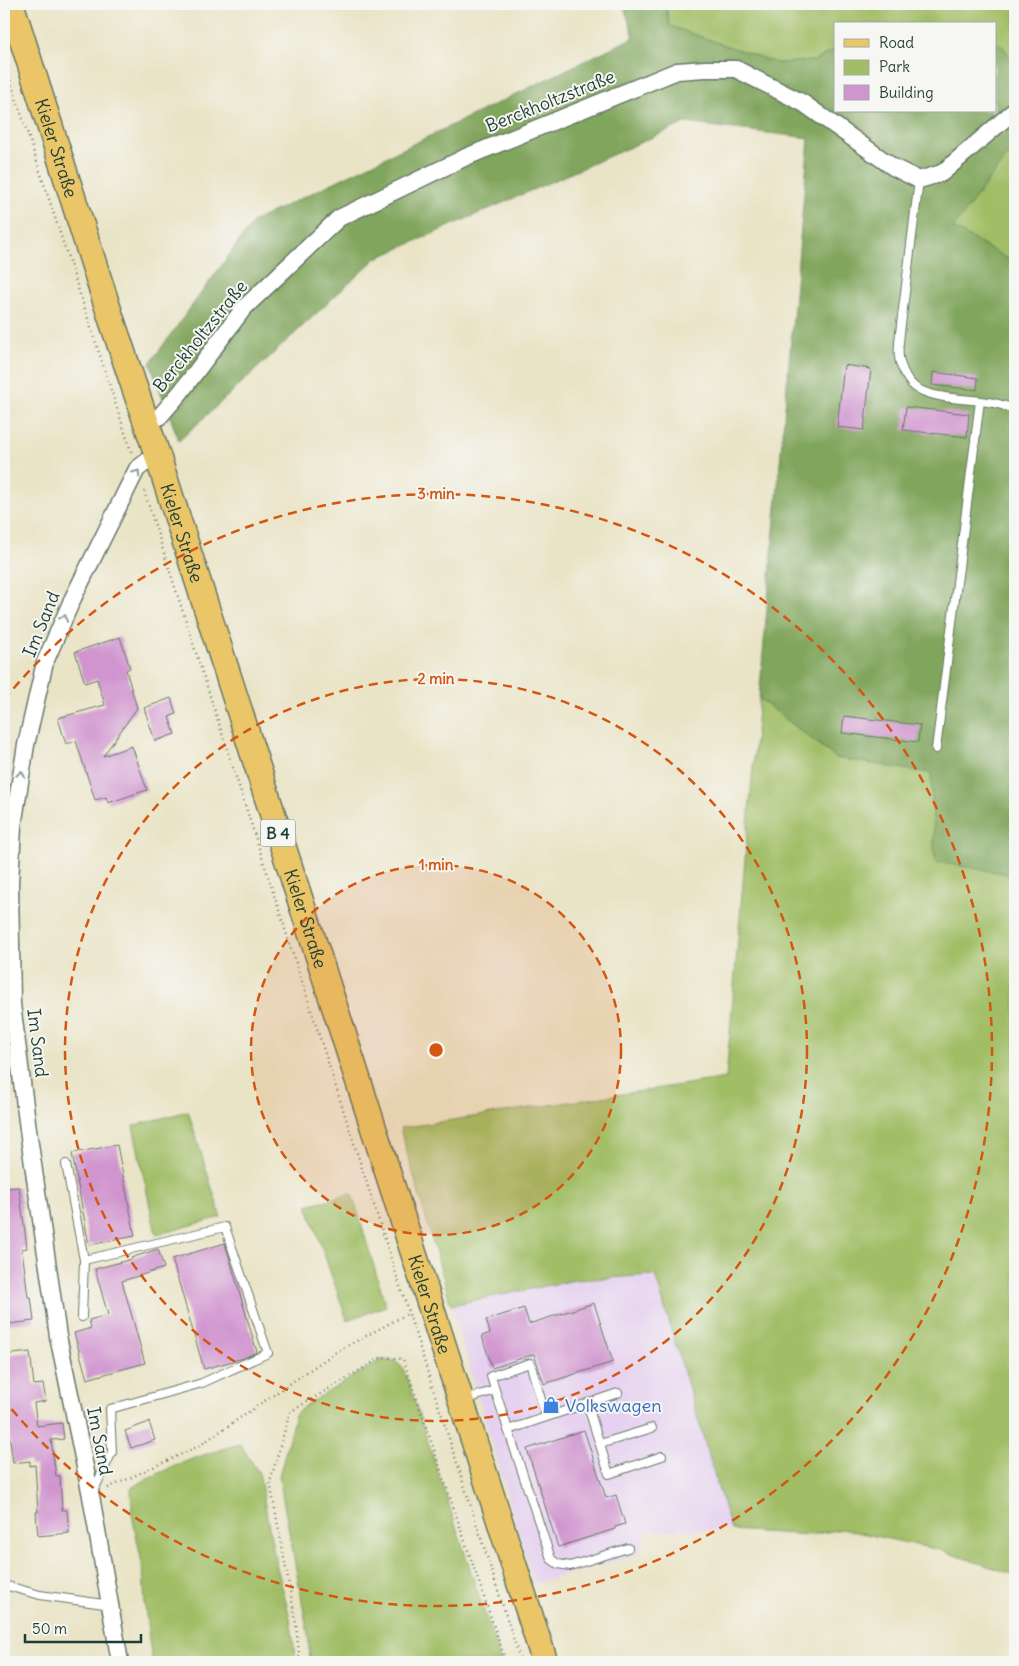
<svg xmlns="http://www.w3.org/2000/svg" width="1019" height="1666" font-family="Delius,sans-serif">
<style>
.built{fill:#e6d2f0}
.green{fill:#a1be66;stroke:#607e4d}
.forest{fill:#80a55b;stroke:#507148}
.building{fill:#d094cf}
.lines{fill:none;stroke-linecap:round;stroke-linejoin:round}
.lane-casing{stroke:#667767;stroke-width:10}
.street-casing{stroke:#667767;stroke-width:19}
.primary-casing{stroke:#667767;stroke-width:28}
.path{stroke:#667767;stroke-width:2.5;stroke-dasharray:1 4;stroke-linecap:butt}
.lane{stroke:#fff;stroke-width:8}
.street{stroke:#fff;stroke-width:16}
.primary{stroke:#eac669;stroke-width:25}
.oneway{stroke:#8f9e9a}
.ring{fill:none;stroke:#d45610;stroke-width:2.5;stroke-dasharray:9 6}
.labels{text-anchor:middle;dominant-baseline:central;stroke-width:4;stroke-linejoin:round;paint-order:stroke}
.shield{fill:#f6f6f2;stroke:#60746d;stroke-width:1}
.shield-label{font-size:16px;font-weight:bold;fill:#1f3d34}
.street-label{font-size:18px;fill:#1f3d34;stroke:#f6f6f2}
.shop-label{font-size:18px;fill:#366cbe;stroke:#f6f6f2;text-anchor:start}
.centre{fill:#d45610;stroke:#f6f6f2;stroke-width:2.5}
.ring-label{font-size:15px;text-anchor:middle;font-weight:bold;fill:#d45610;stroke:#f6f6f2;stroke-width:4;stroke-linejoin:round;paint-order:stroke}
</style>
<rect width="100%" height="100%" fill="#f6f6f2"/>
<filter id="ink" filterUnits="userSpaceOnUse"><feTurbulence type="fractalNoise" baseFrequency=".02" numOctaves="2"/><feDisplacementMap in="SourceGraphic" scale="10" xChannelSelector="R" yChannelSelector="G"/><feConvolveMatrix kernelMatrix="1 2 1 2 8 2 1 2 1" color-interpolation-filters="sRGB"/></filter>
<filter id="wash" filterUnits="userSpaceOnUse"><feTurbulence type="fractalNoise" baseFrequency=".0096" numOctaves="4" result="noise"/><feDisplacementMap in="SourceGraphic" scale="20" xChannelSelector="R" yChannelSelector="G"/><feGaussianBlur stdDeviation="1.12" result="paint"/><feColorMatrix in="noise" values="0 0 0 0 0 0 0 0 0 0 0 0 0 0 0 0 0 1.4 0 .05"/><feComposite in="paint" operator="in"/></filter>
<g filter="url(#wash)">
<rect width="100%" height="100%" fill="#eae4c7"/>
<!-- built -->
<polygon class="built" points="655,1275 731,1530 646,1531 640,1554 534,1584 451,1305 575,1280"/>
<!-- green -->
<g class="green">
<polygon points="665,4 1015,4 1015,64 1004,48 995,42 995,24 835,24 835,49 814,61 776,63 670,26"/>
<polygon points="1015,145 1015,263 953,228"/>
<polygon points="759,698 836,758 931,773 935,861 1004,873 1015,879 1015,1575 940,1550 842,1529 811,1535 731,1530 655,1275 575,1280 451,1305 400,1128 726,1078"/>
<polygon points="188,1111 221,1217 156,1235 133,1126"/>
<polygon points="352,1194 386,1306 347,1320 307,1205"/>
<polygon points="381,1360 395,1361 402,1367 406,1376 501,1662 310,1662 308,1634 279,1477 295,1415 303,1407"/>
<path d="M240,1444L259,1473L275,1559L290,1618L296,1662H152L145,1607L143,1568L132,1515L131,1488C165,1468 202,1454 240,1444Z"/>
</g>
<!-- forest -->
<polygon class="forest" points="623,4 665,4 670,26 776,63 814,61 835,49 835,111 995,111 995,42 1004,48 1015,64 1015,145 953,228 1015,263 1015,879 1004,873 935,862 931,773 836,758 759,698 809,138 685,123 375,259 179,441 150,363 254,221 634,37"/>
<g id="blocks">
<!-- building -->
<g class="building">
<polygon points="844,365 871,369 864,430 837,427"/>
<polygon points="933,372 978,378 977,390 932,385"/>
<polygon points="906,407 969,414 967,437 903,430"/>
<polygon points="120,637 130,668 126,670 137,708 103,756 132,746 147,790 108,803 106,797 95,800 76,741 66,744 58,718 105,705 97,679 85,683 75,652"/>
<polygon points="171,698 176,714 169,717 175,734 155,741 144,708"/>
<polygon points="844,716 920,725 918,742 842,733"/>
<polygon points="117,1145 135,1236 89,1245 72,1153"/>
<polygon points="19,1187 27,1248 22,1249 28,1297 31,1297 34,1321 8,1324 4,1284 4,1188"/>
<polygon points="225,1243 257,1352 244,1358 204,1369 172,1259"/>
<polygon points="158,1249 164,1268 122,1281 145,1363 87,1379 74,1333 91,1328 89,1320 108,1315 95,1269 132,1259 131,1258"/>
<polygon points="594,1303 613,1362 544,1384 534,1354 492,1368 482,1336 490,1333 486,1320 524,1308 529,1324"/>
<polygon points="30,1352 34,1385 43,1384 46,1401 34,1403 37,1426 62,1423 64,1439 51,1440 56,1476 60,1476 62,1510 67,1510 69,1533 38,1536 36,1512 38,1512 35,1465 30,1466 30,1461 13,1463 4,1394 6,1394 4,1355"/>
<polygon points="149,1422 155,1440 131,1448 125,1431"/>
<polygon points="584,1430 606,1498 616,1495 625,1524 615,1527 615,1529 558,1547 527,1449"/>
</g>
</g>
</g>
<g filter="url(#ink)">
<use href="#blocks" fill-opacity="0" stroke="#667767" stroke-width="1"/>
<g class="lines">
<!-- lane casing -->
<g class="lane-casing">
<g id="lane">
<path d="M919,180L900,333C899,341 898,349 899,357C900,367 908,384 918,389C948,404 985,395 1015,410"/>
<polyline points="936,749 980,401"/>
<polyline points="66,1164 84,1260 225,1227 268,1353 202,1383 110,1409 112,1452 93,1492"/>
<polyline points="82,1317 84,1260"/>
<polyline points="495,1390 491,1376 530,1363 546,1416"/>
<polyline points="465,1400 495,1390 551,1559 558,1564 570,1566 628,1548"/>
<polyline points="587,1403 609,1474 662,1456"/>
<polyline points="508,1430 618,1393"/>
<polyline points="600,1444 652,1428"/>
<polyline points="4,1585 40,1595 111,1605"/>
</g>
</g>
<!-- street casing -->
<g class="street-casing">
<g id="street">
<polyline points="147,426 160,416 180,393 244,308 339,218 466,157 677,71 705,69 736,69 803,103 893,167 919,180 942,173 1015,110"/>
<polyline points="120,1662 91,1496 58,1336 29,1137 12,1004 10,883 13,826 26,745 45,662 73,598 137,469 157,454"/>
</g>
</g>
<!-- primary casing -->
<g class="primary-casing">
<g id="primary">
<path id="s1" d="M11,4L112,321L157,454L545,1662"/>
</g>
</g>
<!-- path -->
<g class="path">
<polyline points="4,61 132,454"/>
<polyline points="144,491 521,1662"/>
<polyline points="108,1488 199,1446 336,1352 409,1313"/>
<polyline points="300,1662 295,1617 270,1482 290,1412 382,1357 403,1359 506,1662"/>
</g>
<!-- lane -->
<use href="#lane" class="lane"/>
<!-- street -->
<use href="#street" class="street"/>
<!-- primary -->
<use href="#primary" class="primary"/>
</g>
<!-- one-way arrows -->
<defs><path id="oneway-chevron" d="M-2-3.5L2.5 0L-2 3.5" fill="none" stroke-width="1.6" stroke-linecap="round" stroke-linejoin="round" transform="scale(1.25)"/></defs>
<g class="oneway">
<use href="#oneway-chevron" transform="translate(137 473) rotate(-55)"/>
<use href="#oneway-chevron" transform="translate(64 618) rotate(-67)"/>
<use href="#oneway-chevron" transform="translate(21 774) rotate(-81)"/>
</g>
</g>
<!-- distance rings -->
<circle cx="436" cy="1050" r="185" fill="#d45610" fill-opacity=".12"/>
<g class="ring">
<circle cx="436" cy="1050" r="185"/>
<circle cx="436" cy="1050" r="371"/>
<path d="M4 700A556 556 0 1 1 4 1400"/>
</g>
<!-- icons -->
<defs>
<g id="shop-bare" transform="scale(1.35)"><path d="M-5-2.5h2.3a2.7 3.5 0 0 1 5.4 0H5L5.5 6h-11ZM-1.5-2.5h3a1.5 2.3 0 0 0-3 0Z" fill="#3f7fe0" stroke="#f6f6f2" stroke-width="2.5" paint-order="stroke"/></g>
</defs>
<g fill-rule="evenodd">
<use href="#shop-bare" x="551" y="1405"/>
</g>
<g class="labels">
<!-- shield labels -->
<rect class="shield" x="260.5" y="819.5" width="35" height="27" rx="4"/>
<g class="shield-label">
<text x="278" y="833">B 4</text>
</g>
<!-- street labels -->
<g class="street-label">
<text transform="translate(550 101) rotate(-22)">Berckholtzstraße</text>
<text stroke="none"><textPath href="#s1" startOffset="151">Kieler Straße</textPath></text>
<text transform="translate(200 336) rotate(-51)">Berckholtzstraße</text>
<text stroke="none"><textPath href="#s1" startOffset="556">Kieler Straße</textPath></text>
<text transform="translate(41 624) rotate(-68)">Im Sand</text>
<text stroke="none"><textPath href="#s1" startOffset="961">Kieler Straße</textPath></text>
<text transform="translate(38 1043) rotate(83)">Im Sand</text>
<text stroke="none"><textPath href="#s1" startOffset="1366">Kieler Straße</textPath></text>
<text transform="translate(100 1441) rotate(79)">Im Sand</text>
</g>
<!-- shop labels -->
<g class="shop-label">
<text x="565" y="1405">Volkswagen</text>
</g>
</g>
<circle cx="436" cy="1050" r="8" class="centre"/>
<g class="ring-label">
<text x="436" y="499">3 min</text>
<text x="436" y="684">2 min</text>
<text x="436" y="870">1 min</text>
</g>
<!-- margin -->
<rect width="1019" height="1666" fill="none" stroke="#f6f6f2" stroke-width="20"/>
<!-- legend -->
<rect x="834" y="22" width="162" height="90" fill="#f6f6f2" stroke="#a0aca6"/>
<rect x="844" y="39" width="25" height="8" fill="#eac669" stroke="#a0aca6"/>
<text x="879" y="48" font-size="15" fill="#1f3d34">Road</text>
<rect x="844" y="60" width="25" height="15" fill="#a1be66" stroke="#a0aca6"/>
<text x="879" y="72" font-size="15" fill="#1f3d34">Park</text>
<rect x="844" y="85" width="25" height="15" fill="#d094cf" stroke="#a0aca6"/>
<text x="879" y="98" font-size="15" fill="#1f3d34">Building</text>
<!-- scale -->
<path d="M25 1634v8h116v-8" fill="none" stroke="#1f3d34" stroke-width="2.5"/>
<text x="32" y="1634" font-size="15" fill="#1f3d34" stroke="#f6f6f2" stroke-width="4" paint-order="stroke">50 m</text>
</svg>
